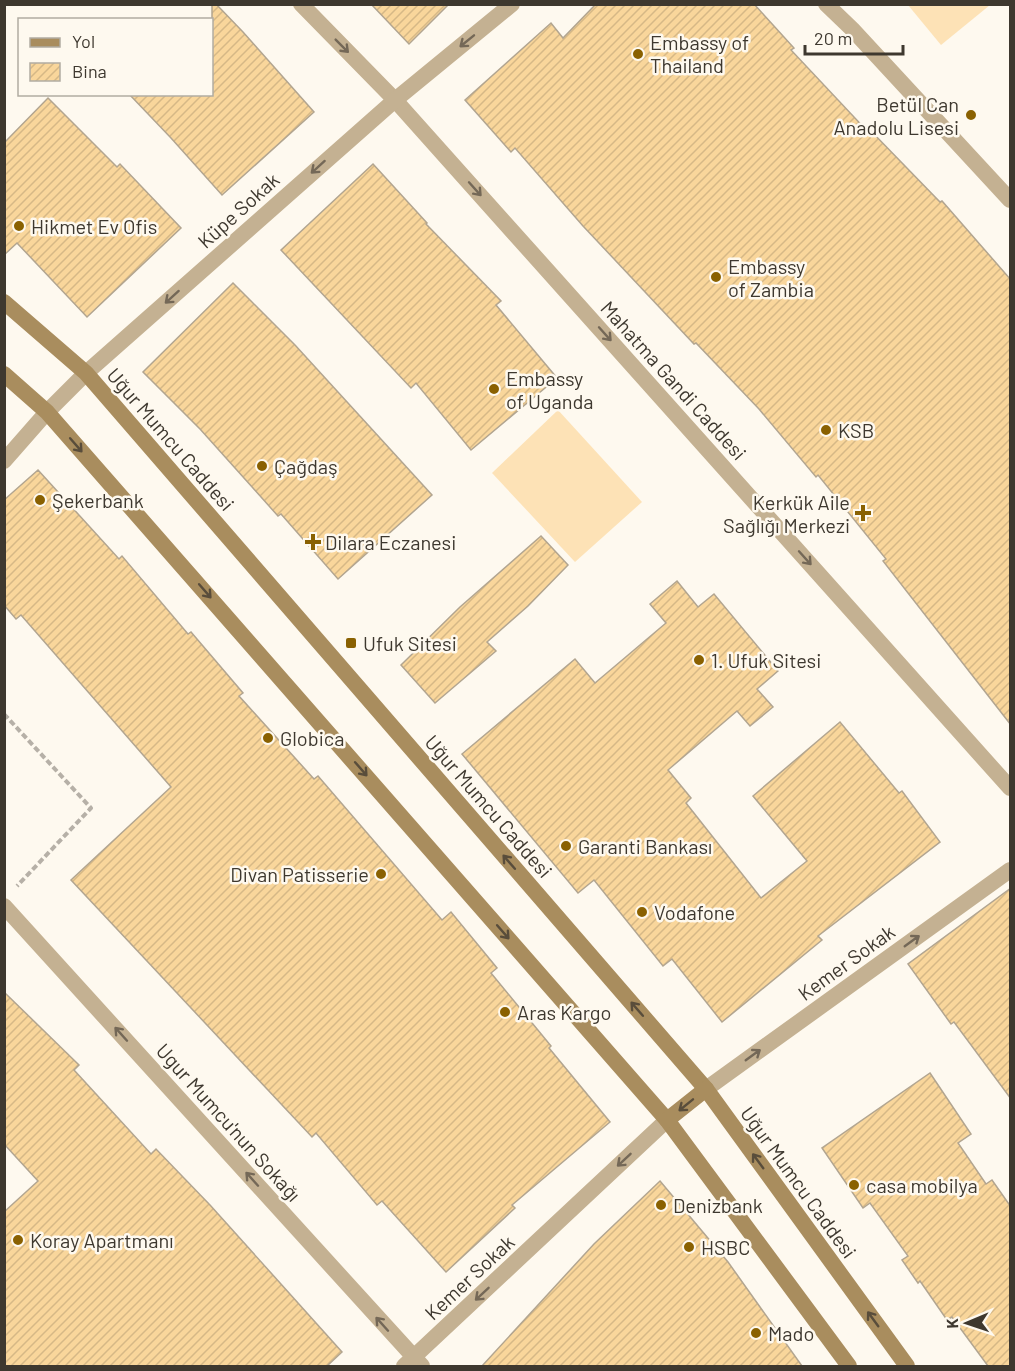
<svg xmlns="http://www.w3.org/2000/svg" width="1015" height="1371" font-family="Barlow,sans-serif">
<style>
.garden{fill:#fde2b6}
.building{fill:url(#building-hatch);stroke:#b2a590;stroke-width:1.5}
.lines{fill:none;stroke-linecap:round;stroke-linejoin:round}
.path{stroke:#b6b0a7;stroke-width:4;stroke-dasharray:6 3;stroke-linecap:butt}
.minor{stroke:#c4b192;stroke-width:16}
.tertiary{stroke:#c4b192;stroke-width:16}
.secondary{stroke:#a98d5e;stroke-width:16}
.oneway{stroke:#746857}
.oneway2{stroke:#594d3b}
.poi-dot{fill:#8a6101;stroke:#fef9ef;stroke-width:2}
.labels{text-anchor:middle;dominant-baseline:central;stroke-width:5;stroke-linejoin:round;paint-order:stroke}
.poi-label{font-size:20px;fill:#3e382f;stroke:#fef9ef;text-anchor:start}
.street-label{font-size:20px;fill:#3e382f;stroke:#fef9ef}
</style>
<defs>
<pattern id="building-hatch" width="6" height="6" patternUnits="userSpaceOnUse" patternTransform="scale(1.5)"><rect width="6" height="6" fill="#f9d69b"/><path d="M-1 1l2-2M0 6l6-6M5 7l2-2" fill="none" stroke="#d6b886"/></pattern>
</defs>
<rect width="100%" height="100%" fill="#fef9ef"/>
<!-- garden -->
<g class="garden">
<polygon points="908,5 990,5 941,45"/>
<polygon points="558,410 642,502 575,562 492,473"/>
</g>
<!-- building -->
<g class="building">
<polygon points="212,4 216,4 243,32 314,112 222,195 171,138 129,94 212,94"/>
<polygon points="371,4 449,4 409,44"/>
<polygon points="596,4 754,4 794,48 791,50 869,133 871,131 940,202 942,201 1011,280 1011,725 883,561 886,559 818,475 816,477 759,409 696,343 694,344 583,226 515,148 511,152 465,100 551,23 563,38"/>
<polygon points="48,98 117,167 120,164 181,228 87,317 17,243 4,255 4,143"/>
<polygon points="373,164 427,223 426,224 501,301 496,305 557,378 471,450 416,383 411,388 281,250"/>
<polygon points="233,283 295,345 432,495 338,579 281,514 278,516 200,429 143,372"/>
<polygon points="38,470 119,559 122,556 188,634 191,632 243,693 239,696 314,779 318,776 442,920 451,912 497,968 491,973 551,1046 549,1048 610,1122 512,1205 515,1208 446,1272 382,1201 377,1205 316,1133 312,1137 71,880 171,787 21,615 16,619 4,605 4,500"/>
<polygon points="541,536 568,565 528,606 487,642 496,651 435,703 401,665 460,607"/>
<polygon points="677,581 698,607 714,594 778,671 757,689 773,707 750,726 737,711 668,770 691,798 686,803 761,898 807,861 753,796 840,722 899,793 902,791 940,842 818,936 822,940 722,1022 672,959 663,966 594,880 578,893 462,754 575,659 595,683 666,623 650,604"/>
<polygon points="1011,888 1011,1099 954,1022 951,1024 908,964"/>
<polygon points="4,992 79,1065 74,1070 151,1154 156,1149 210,1205 342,1352 327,1366 4,1366 4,1212 38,1181 4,1144"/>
<polygon points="930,1073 971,1134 958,1143 986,1184 992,1180 1011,1207 1011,1366 988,1366 952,1317 947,1320 920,1281 918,1283 902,1260 908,1256 870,1203 863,1208 822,1148"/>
<polygon points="660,1181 728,1262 802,1366 482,1366 594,1244"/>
</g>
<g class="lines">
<!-- path -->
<polyline class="path" points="4,714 91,808 17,886"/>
<!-- minor -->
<g class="minor">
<polyline points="301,4 395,100 1010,788"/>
<polyline points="4,461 47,412 86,373 395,100 512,4"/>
<polyline points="4,906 422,1366"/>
<polyline points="706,1089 1010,870"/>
<polyline points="404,1366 667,1120"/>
</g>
<!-- tertiary -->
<polyline class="tertiary" points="826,4 852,29 1010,200"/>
<!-- secondary -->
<g class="secondary">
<polyline points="4,302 86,373 706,1089 907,1366"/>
<polyline points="4,374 47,412 667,1120 849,1366"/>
<polyline points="667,1120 706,1089"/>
</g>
</g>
<!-- one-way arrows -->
<defs><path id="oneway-shaft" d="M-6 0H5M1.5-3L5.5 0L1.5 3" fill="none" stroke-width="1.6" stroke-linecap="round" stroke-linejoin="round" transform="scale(1.5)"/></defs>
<g class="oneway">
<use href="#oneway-shaft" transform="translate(467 41) rotate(141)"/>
<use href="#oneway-shaft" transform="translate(342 46) rotate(45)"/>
<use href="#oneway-shaft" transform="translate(318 167) rotate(138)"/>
<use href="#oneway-shaft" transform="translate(475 189) rotate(48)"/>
<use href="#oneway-shaft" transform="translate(172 297) rotate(138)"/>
<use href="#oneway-shaft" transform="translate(605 334) rotate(48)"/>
<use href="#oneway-shaft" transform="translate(805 558) rotate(48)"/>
<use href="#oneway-shaft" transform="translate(912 941) rotate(-36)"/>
<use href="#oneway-shaft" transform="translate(121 1034) rotate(-132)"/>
<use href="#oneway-shaft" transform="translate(753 1055) rotate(-36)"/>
<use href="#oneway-shaft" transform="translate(624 1160) rotate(137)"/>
<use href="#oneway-shaft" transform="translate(252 1179) rotate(-132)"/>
<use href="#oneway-shaft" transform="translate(482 1294) rotate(137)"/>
<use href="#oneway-shaft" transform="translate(382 1324) rotate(-132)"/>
</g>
<g class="oneway2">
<use href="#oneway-shaft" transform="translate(76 445) rotate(49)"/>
<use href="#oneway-shaft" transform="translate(205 591) rotate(49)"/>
<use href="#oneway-shaft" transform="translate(361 769) rotate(49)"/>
<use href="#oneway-shaft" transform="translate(509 862) rotate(-131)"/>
<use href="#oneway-shaft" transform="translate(503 932) rotate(49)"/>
<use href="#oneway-shaft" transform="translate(637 1009) rotate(-131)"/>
<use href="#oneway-shaft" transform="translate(686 1105) rotate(141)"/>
<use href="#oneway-shaft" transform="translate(758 1161) rotate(-126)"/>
<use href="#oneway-shaft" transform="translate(873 1319) rotate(-126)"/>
</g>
<!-- markers -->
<g class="poi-dot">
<circle cx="638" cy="54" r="6"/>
<circle cx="971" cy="115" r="6"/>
<circle cx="19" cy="226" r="6"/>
<circle cx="716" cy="277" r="6"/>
<circle cx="494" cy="389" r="6"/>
<circle cx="826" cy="430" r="6"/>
<circle cx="262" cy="466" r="6"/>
<circle cx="40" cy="500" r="6"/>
<path d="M860 504h6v6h6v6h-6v6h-6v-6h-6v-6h6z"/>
<path d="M310 533h6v6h6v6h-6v6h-6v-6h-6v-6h6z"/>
<rect x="345" y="637" width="12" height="12" rx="3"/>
<circle cx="699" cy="660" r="6"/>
<circle cx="268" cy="738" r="6"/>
<circle cx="566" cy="846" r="6"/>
<circle cx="381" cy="874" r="6"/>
<circle cx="642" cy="912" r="6"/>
<circle cx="505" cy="1012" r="6"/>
<circle cx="854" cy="1185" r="6"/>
<circle cx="661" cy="1205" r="6"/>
<circle cx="18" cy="1240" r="6"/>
<circle cx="689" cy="1247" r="6"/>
<circle cx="756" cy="1333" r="6"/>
</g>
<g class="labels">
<!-- poi labels -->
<g class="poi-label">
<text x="650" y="42">Embassy of<tspan x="650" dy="23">Thailand</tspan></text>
<text x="959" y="104" text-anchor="end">Betül Can<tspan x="959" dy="23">Anadolu Lisesi</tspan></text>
<text x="31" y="226">Hikmet Ev Ofis</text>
<text x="728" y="266">Embassy<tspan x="728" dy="23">of Zambia</tspan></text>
<text x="506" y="378">Embassy<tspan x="506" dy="23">of Uganda</tspan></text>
<text x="838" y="430">KSB</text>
<text x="274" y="466">Çağdaş</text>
<text x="52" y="500">Şekerbank</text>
<text x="850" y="502" text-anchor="end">Kerkük Aile<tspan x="850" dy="23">Sağlığı Merkezi</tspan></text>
<text x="325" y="542">Dilara Eczanesi</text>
<text x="363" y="643">Ufuk Sitesi</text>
<text x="711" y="660">1. Ufuk Sitesi</text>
<text x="280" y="738">Globica</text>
<text x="578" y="846">Garanti Bankası</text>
<text x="369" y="874" text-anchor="end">Divan Patisserie</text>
<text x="654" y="912">Vodafone</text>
<text x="517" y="1012">Aras Kargo</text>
<text x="866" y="1185">casa mobilya</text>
<text x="673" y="1205">Denizbank</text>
<text x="30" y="1240">Koray Apartmanı</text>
<text x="701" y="1247">HSBC</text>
<text x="768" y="1333">Mado</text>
</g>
<!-- street labels -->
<g class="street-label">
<text transform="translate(238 210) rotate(-42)">Küpe Sokak</text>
<text transform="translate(674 380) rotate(48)">Mahatma Gandi Caddesi</text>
<text transform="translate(171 439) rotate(49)">Uğur Mumcu Caddesi</text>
<text transform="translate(489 806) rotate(49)">Uğur Mumcu Caddesi</text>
<text transform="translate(846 962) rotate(-36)">Kemer Sokak</text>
<text transform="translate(229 1122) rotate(48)">Ugur Mumcu'nun Sokağı</text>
<text transform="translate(799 1182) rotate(54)">Uğur Mumcu Caddesi</text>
<text transform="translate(469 1277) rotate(-43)">Kemer Sokak</text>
</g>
</g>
<!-- border -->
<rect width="1015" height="1371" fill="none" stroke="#3e382f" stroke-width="12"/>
<!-- legend -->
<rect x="18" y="18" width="195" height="78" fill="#fef9ef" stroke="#b1aca2" stroke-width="1.5"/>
<rect x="30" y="38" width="30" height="9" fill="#a98d5e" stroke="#b1aca2" stroke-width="1.5"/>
<text x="72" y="48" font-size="18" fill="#3e382f">Yol</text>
<rect x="30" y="63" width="30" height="18" fill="url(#building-hatch)" stroke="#b1aca2" stroke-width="1.5"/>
<text x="72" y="78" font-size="18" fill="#3e382f">Bina</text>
<!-- north arrow -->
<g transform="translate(967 1323) rotate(268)" stroke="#fef9ef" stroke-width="4.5" paint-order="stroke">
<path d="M0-4.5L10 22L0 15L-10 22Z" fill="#3e382f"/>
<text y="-9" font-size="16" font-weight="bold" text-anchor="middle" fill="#3e382f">K</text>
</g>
<!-- scale -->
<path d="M805 45v9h98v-9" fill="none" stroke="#3e382f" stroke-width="3"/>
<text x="814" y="45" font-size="18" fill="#3e382f" stroke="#fef9ef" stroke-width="4.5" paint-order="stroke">20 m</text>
</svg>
